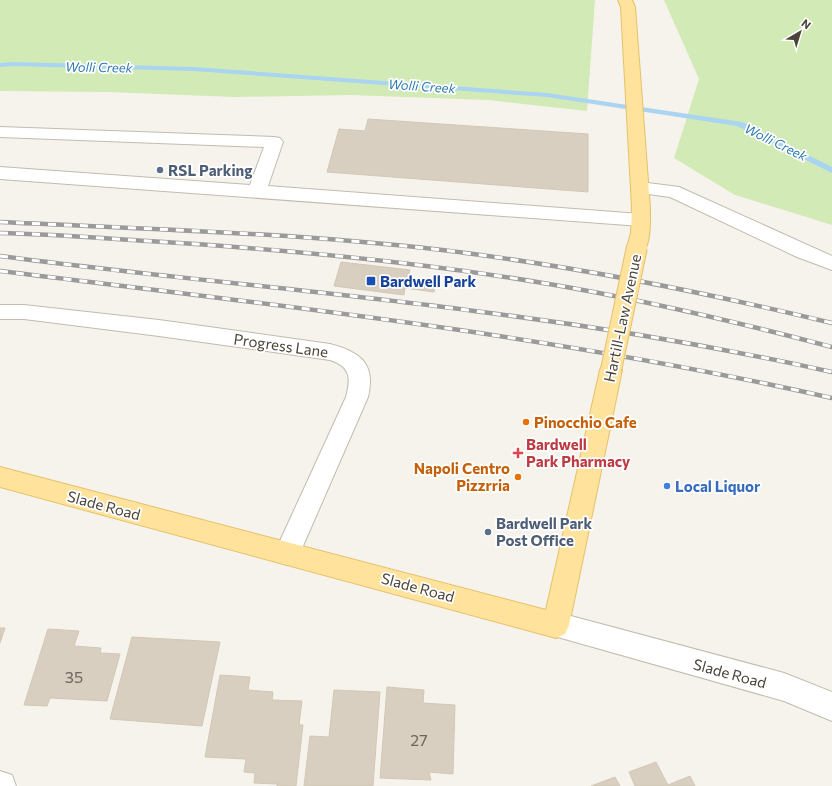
<svg xmlns="http://www.w3.org/2000/svg" width="832" height="786" font-family="Commissioner,sans-serif">
<style>
.green{fill:#d2eab5}
.lines{fill:none;stroke-linecap:round;stroke-linejoin:round}
.stream{fill:#a9d4f2;fill-rule:evenodd}
.building{fill:#d8cfc1;stroke:#d3c7b4}
.minor-casing{stroke:#c2bbae;stroke-width:2}
.major-casing{stroke:#e6c16a;stroke-width:2}
.minor{fill:#fff;fill-rule:evenodd}
.major{fill:#ffe39c;fill-rule:evenodd}
.rail-casing{stroke:#9a9a9a;stroke-width:4.5}
.rail{stroke:#fff;stroke-width:3;stroke-dasharray:8;stroke-linecap:butt}
.major-bridge-casing{stroke:#e6c16a;stroke-width:22;stroke-linecap:butt}
.major-bridge{stroke:#ffe39c;stroke-width:20}
.service-dot{fill:#5c6f8a;stroke:#fff;stroke-width:1.5}
.transit-dot{fill:#1a4fb4;stroke:#fff;stroke-width:1.5}
.food-dot{fill:#e8710a;stroke:#fff;stroke-width:1.5}
.health-dot{fill:#e0444e;stroke:#fff;stroke-width:1.5}
.shop-dot{fill:#3f7fe0;stroke:#fff;stroke-width:1.5}
.labels{text-anchor:middle;dominant-baseline:central;stroke-width:3.5;stroke-linejoin:round;paint-order:stroke}
.far-water-label{font-size:13px;font-style:italic;fill:#2e7ab2;stroke:#fff}
.service-label{font-size:15px;font-weight:bold;fill:#4e5e75;stroke:#fff;text-anchor:start}
.transit-label{font-size:15px;font-weight:bold;fill:#164399;stroke:#fff;text-anchor:start}
.street-label{font-size:15px;fill:#4b4439;stroke:#fff}
.food-label{font-size:15px;font-weight:bold;fill:#c56008;stroke:#fff;text-anchor:start}
.health-label{font-size:15px;font-weight:bold;fill:#be3a42;stroke:#fff;text-anchor:start}
.shop-label{font-size:15px;font-weight:bold;fill:#366cbe;stroke:#fff;text-anchor:start}
.near-number-label{font-size:16px;fill:#6e675b}
</style>
<rect width="100%" height="100%" fill="#f6f3ec"/>
<!-- green -->
<g class="green">
<polygon points="0,0 595,0 587,111 488,100 351,95 234,97 108,92 0,91"/>
<polygon points="664,0 832,0 832,225 735,195 674,158 699,79"/>
</g>
<g class="lines">
<!-- stream -->
<polygon class="stream" points="13,62 194,67 547,93 742,122 832,167 832,173 737,126 547,97 194,71 13,66 0,67 0,63"/>
</g>
<!-- building -->
<g class="building">
<polygon points="368,119 588,134 588,192 327,172 339,129 365,131"/>
<polygon points="341,262 410,270 408,278 436,281 434,292 405,288 404,295 334,286"/>
<polygon points="0,628 5,628 0,643"/>
<polygon points="48,629 79,631 74,646 101,648 100,653 120,654 107,701 50,698 47,706 24,705"/>
<polygon points="132,637 220,642 202,726 110,719"/>
<polygon points="220,675 250,677 248,690 273,692 272,700 302,701 299,725 303,725 296,786 277,786 277,784 254,783 255,773 244,772 246,759 205,757"/>
<polygon points="387,687 424,690 423,703 455,705 453,774 429,772 431,780 380,778"/>
<polygon points="334,690 380,692 373,786 304,786 310,736 329,737"/>
<polygon points="656,762 668,785 690,776 695,786 635,786 629,772"/>
<polygon points="615,777 620,786 591,786"/>
</g>
<g class="lines">
<!-- minor casing -->
<g class="minor-casing">
<g id="minor">
<polygon points="0,127 274,137 280,138 283,142 268,186 641,214 648,216 650,220 648,224 641,226 0,179 0,167 250,185 264,147 0,137"/>
<polygon points="640,182 679,187 832,256 832,270 797,257 670,197 634,192 631,188 634,184"/>
<path d="M0,305H24L159,320L330,344C360,352 376,363 368,397L296,562L287,565L278,562L274,554L346,397C351,378 351,367 330,360L159,336L24,319H0Z"/>
<polygon points="556,612 784,673 832,692 832,721 784,701 547,634 543,625 547,616"/>
<polygon points="0,771 12,775 16,786 0,786"/>
</g>
</g>
<!-- major casing -->
<g class="major-casing">
<g id="major">
<path d="M618,0H632L635,7L650,208C650,222 651,239 644,252L637,254L630,252L627,247L631,233L632,208L621,7Z"/>
<polygon points="611,362 619,364 622,370 569,625 565,634 556,638 0,487 0,467 546,610 600,370 603,364"/>
</g>
</g>
<!-- minor -->
<use href="#minor" class="minor"/>
<!-- major -->
<use href="#major" class="major"/>
<!-- rail casing -->
<g class="rail-casing">
<g id="rail">
<path d="M0,222C148,229 295,233 442,250C574,266 703,292 832,323"/>
<path d="M0,233C49,234 99,238 148,241C280,249 412,261 543,283C640,299 737,322 832,347"/>
<path d="M0,256C158,277 316,290 474,311C594,326 714,346 832,372"/>
<path d="M0,271C278,305 558,336 832,398"/>
</g>
</g>
<!-- rail -->
<use href="#rail" class="rail"/>
<!-- major-bridge casing -->
<g class="major-bridge-casing">
<polyline id="major-bridge" points="611,370 637,247"/>
</g>
<!-- major-bridge -->
<use href="#major-bridge" class="major-bridge"/>
</g>
<!-- markers -->
<g class="service-dot">
<circle cx="160" cy="170" r="4"/>
<circle cx="488" cy="532" r="4"/>
</g>
<rect class="transit-dot" x="366" y="276" width="10" height="10" rx="2"/>
<g class="food-dot">
<circle cx="526" cy="422" r="4"/>
<circle cx="518" cy="477" r="4"/>
</g>
<path class="health-dot" d="M516 447h4v4h4v4h-4v4h-4v-4h-4v-4h4z"/>
<circle class="shop-dot" cx="667" cy="486" r="4"/>
<g class="labels">
<!-- far-water labels -->
<g class="far-water-label">
<text transform="translate(99 67) rotate(1)">Wolli Creek</text>
<text transform="translate(422 86) rotate(4)">Wolli Creek</text>
<text transform="translate(776 142) rotate(26)">Wolli Creek</text>
</g>
<!-- service labels -->
<g class="service-label">
<text x="168" y="170">RSL Parking</text>
<text x="496" y="523">Bardwell Park<tspan x="496" dy="17">Post Office</tspan></text>
</g>
<!-- transit labels -->
<g class="transit-label">
<text x="380" y="281">Bardwell Park</text>
</g>
<!-- street labels -->
<g class="street-label">
<text transform="translate(622 318) rotate(-78)">Hartill-Law Avenue</text>
<text transform="translate(281 345) rotate(8)">Progress Lane</text>
<text transform="translate(104 505) rotate(15)">Slade Road</text>
<text transform="translate(418 587) rotate(15)">Slade Road</text>
<text transform="translate(730 673) rotate(15)">Slade Road</text>
</g>
<!-- food labels -->
<g class="food-label">
<text x="534" y="422">Pinocchio Cafe</text>
<text x="510" y="468" text-anchor="end">Napoli Centro<tspan x="510" dy="17">Pizzrria</tspan></text>
</g>
<!-- health labels -->
<g class="health-label">
<text x="526" y="444">Bardwell<tspan x="526" dy="17">Park Pharmacy</tspan></text>
</g>
<!-- shop labels -->
<g class="shop-label">
<text x="675" y="486">Local Liquor</text>
</g>
<!-- near-number labels -->
<g class="near-number-label">
<text x="74" y="676">35</text>
<text x="419" y="739">27</text>
</g>
</g>
<!-- north arrow -->
<g transform="translate(800 32) rotate(38)" stroke="#ffffff" stroke-width="3" paint-order="stroke">
<path d="M0-3L7 15L0 10L-7 15Z" fill="#4b4439"/>
<text y="-6" font-size="11" font-weight="bold" text-anchor="middle" fill="#4b4439">N</text>
</g>
</svg>
